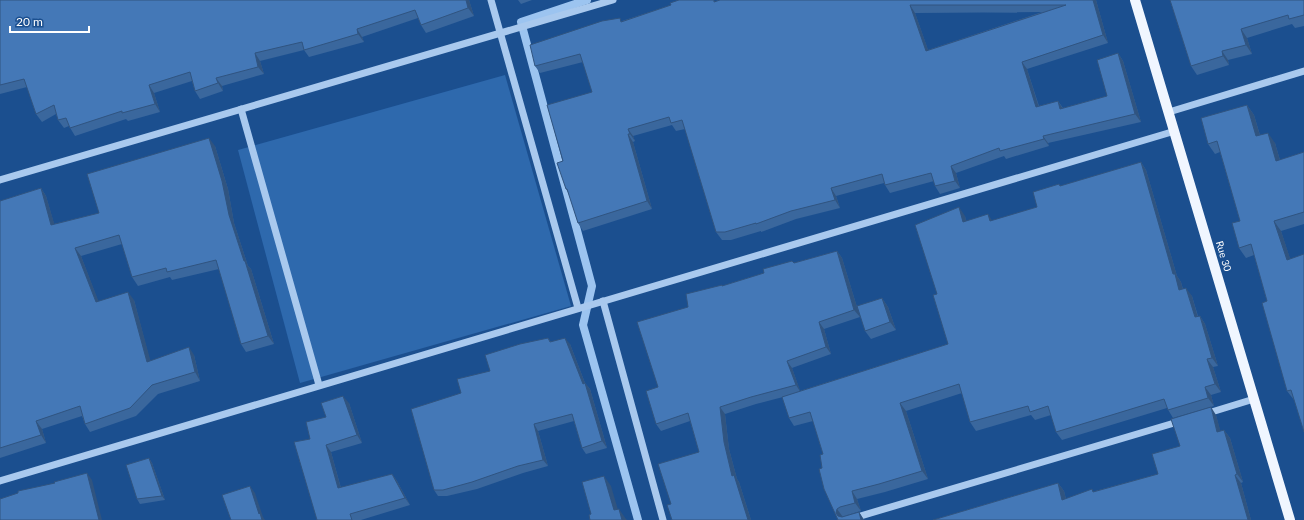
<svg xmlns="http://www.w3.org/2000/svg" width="1304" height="520" font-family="Lato,sans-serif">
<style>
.green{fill:#2e69ad}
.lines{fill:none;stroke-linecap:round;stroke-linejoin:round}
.stream{stroke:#9cc4f0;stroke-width:8}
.minor{stroke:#a9c9ee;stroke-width:7}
.major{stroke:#f0f6ff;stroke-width:10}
.wall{fill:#3a679d;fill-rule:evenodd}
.shaded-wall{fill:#305480}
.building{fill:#4478b7;stroke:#305480;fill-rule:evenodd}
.labels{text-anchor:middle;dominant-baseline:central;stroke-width:3.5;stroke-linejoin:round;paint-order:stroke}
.street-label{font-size:10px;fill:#fff;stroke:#1b4f8f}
</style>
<rect width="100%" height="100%" fill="#1b4f8f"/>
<!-- green -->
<polygon class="green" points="505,75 571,306 300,383 238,150"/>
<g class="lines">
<!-- stream -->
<polyline class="stream" points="587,0 521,22 592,286 583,325 638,520"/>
<!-- minor -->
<g class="minor">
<polyline points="491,0 578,308"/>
<polyline points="241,109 319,385"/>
<polyline points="1169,112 1304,71"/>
<polyline points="0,180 613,0"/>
<polyline points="603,301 663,520"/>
<polyline points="1205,414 1254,399"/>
<polyline points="0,481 1175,131"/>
<polyline points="847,520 1181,421"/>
</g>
<!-- major -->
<polyline class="major" points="1135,0 1290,520"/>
</g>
<!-- wall -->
<g class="wall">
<polygon points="0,0 469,0 474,16 426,33 421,25 418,18 362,37 364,42 309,57 304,50 260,61 264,74 222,86 223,91 200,99 195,91 192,81 154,93 160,112 128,121 126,119 75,136 69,126 64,128 58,120 56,114 42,122 36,114 27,87 0,94"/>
<polygon points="518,0 532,0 521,4"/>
<path d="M720,0H1096L1108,43L1027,69L1039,106L1058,101L1063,108L1107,96L1118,53L1123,61L1141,122L1048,143L1049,146L1006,159L1004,156L956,173L960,188L940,194L935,186L934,181L890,193L885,185L884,183L836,196L840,208L796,219L761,232V231L731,240H722L716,232L685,129L676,131L672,125L633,136L635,141L633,142L652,209L583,231L578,223L569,194L566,189L563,161L592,92L583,62L540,73L535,66L622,21L671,5L716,1ZM1042,12L928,50L915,13Z"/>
<polygon points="1170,0 1304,0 1304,26 1295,28 1292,24 1247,38 1252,54 1228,60 1229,65 1197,75 1191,66"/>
<polygon points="1247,105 1254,115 1260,135 1275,143 1280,160 1304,152 1304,224 1281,231 1290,259 1294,400 1287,391 1267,301 1254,255 1246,258 1239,248 1240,221 1220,152 1215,154 1208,144"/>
<polygon points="215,146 228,189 234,223 248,266 251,269 274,344 246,352 241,344 219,269 172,280 170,277 138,286 132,277 122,244 81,256 98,301 134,300 150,361 194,355 200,381 158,394 136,416 90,432 85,424 82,416 42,429 46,443 0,458 0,201 41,188 46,196 54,224 99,213"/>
<polygon points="1141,162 1146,170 1177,276 1181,282 1183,289 1192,296 1198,316 1200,316 1205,324 1218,366 1213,367 1221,392 1211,395 1214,406 1173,418 1167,408 1062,440 1056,432 1051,415 1035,420 1031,415 976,431 970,422 962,393 906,411 928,479 885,492 857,499 861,511 844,516 859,512 864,520 838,520 822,468 823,454 813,421 794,426 789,418 783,397 756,404 725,414 729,449 737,479 739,482 751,520 672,520 671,504 699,452 690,421 661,431 656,424 658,387 688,307 722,285 722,286 764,273 792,261 794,263 837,251 842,258 860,317 824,329 831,354 792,368 800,391 948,344 937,294 965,216 966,221 993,221 1037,207 1061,186"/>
<polygon points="882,298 888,307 896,330 871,339 865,331"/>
<polygon points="548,338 551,342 570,344 585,383 590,389 607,448 586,454 582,448 574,421 538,431 548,466 523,473 477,489 447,496 438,496 434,490 461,393 490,371"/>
<polygon points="349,403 362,443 331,452 341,488 392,474 397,481 410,505 361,520 317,520 310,439"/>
<polygon points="1216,415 1220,431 1224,430 1230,438 1243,482 1241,483 1251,520 933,520 1058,483 1064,491 1066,499 1158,474 1180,446"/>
<polygon points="149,458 152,463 165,500 140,504 137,499"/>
</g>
<!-- shaded-wall -->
<g class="shaded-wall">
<polygon points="466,0 469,0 474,16 468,8"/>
<polygon points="1093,0 1096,0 1108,43 1103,35"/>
<polygon points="910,5 915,13 931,58 926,51"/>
<polygon points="357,29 362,37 364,42 358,34"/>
<polygon points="1241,29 1247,38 1252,54 1246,45"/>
<polygon points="1222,51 1228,60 1229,65 1223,56"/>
<polygon points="255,53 260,61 264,74 258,67"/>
<polygon points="1118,53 1123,61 1141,122 1135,114"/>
<polygon points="1022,62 1027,69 1041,114 1036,107"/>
<polygon points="216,78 222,86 223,91 218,83"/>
<polygon points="149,85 154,93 160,112 155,104"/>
<polygon points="1058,101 1063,109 1060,109"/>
<polygon points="1247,105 1254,115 1263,146 1256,136"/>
<polygon points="628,129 633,136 635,141 630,134"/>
<polygon points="1268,133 1275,143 1283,171 1276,161"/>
<polygon points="628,134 633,142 652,209 647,201"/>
<polygon points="1043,136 1048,143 1049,146 1044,139"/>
<polygon points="209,138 215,146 228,189 234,223 248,266 251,269 274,344 268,336 229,215"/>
<polygon points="1141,162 1146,170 1177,276 1181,282 1185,298 1179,290 1173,274"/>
<polygon points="951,166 956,173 960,188 955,181"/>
<polygon points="41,188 46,196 57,233 51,225"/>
<polygon points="831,188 836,196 840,208 835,200"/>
<polygon points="959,207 965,216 968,230 963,222"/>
<polygon points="988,214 993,222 990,221"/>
<polygon points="1274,221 1281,231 1294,270 1287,260"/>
<polygon points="75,248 81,256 102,310 96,302"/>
<polygon points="837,251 842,258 860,317 854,310"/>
<polygon points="1186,288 1192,296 1200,325 1195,317"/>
<polygon points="128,292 134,300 153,370 147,362"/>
<polygon points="882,298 888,307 896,330 890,322"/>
<polygon points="1200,316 1205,324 1218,366 1212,358"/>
<polygon points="819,322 824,329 831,354 826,347"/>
<polygon points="565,338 570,344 588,391 583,384"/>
<polygon points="189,347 194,355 200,381 195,372"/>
<polygon points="1207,359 1213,367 1221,392 1215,384"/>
<polygon points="787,361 792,368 801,393 796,385"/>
<polygon points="585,383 590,389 607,448 602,441"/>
<polygon points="1205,387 1211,395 1214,406 1208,398"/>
<polygon points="343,396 349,403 362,443 357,435"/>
<polygon points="900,403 906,411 928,479 922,471"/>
<polygon points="720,407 725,414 729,449 737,479 739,482 751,520 748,520 732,476 724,442"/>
<polygon points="1211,407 1216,415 1223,440 1217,432"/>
<polygon points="36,421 42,429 46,443 41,435"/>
<polygon points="534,424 538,431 548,466 543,460"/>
<polygon points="1224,430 1230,438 1243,482 1237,474"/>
<polygon points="326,445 331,452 343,496 338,488"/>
<polygon points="149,458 152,463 165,500 162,496"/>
<polygon points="87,473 92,480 102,520 99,520"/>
<polygon points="392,474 397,481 410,505 405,498"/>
<polygon points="1235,475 1241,483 1251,520 1248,520"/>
<polygon points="604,476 611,486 621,520 614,510"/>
<polygon points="1058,483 1064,491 1068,508 1062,500"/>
<polygon points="250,486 255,493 263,517 265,520 262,520 259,514"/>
<polygon points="852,491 857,499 861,511 855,503"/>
<polygon points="619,509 626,519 627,520 622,520"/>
<polygon points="837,509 843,517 841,520 836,513"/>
<polygon points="859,512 864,520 861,520"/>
</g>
<!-- building -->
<g class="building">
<polygon points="0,0 466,0 468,8 421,25 415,10 357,29 358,34 304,50 302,42 255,53 258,67 216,78 218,83 195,91 190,72 149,85 155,104 122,113 122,111 70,128 66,118 58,120 54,105 36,114 24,79 0,85"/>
<path d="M679,0H714V2L720,0H1093L1103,35L1022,62L1036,107L1058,101L1060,109L1107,96L1097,60L1118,53L1135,114L1043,136L1044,139L1000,151L999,148L951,166L955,181L935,186L931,173L885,185L882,174L831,188L835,200L791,211L756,224V223L725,232H716L682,120L671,123L669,117L628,129L630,134H628L647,201L578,223L567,189H566L557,163L563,161L547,105L592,92L580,54L535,66L530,45L602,21L620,18L621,22L671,5L670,3ZM910,5H1066L926,51Z"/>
<polygon points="1170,0 1304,0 1304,15 1289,19 1288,15 1241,29 1246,45 1222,51 1223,56 1191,66"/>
<polygon points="1247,105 1256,136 1268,133 1276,161 1304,152 1304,212 1274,221 1287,260 1304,254 1304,432 1291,390 1287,391 1262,303 1267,301 1251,244 1239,248 1232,223 1240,221 1217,141 1208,144 1201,118"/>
<polygon points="209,138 222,181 229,215 244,261 245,261 268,336 241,344 216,260 167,272 166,268 132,277 119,235 75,248 96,302 128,292 147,362 189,347 195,372 152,385 130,408 85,424 80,406 36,421 41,435 0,448 0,201 41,188 51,225 99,213 87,174"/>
<polygon points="1141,162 1173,274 1175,274 1179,290 1186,288 1195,317 1200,316 1212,358 1207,359 1215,384 1205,387 1208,398 1168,410 1164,399 1056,432 1048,406 1030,412 1028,406 970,422 959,384 900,403 922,471 879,484 852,491 855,503 840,507 837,509 836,513 838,516 842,517 859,512 861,520 838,520 824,489 819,469 822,468 820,455 823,454 810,412 789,418 782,397 948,344 933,295 937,294 915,225 959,207 963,222 988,214 990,221 1037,207 1033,192 1059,184 1060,186"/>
<polygon points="837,251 854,310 819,322 826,347 787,361 796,385 751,397 720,407 724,442 732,476 734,475 748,520 672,520 667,505 671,504 658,464 699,452 688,413 656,424 646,391 658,387 637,322 688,307 686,294 722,285 722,286 764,273 763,269 792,261 794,263"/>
<polygon points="882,298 890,322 865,331 857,306"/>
<polygon points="548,338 550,342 565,338 583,384 585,383 602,441 582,448 572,414 534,424 543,460 518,466 472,482 443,490 434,490 411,409 461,393 457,379 490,371 485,355 520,344"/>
<polygon points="343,396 357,435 326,445 338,488 392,474 405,498 350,514 352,520 317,520 294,442 310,439 306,422 326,417 321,403"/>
<polygon points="1211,407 1217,432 1224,430 1237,474 1235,475 1248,520 933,520 1058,483 1062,500 1092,489 1093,492 1158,474 1152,454 1180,446 1171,419"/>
<polygon points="149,458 162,496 137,499 126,465"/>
<polygon points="87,473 99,520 0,520 0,499 18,493 18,491 55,483 54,482"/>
<polygon points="604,476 614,510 619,509 622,520 590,520 589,515 591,514 582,482"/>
<polygon points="250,486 259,514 260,513 262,520 231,520 222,495"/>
</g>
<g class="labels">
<!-- street labels -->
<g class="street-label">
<text transform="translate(1224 256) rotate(73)">Rue 30</text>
</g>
</g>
<!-- scale -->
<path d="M10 26v6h79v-6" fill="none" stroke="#ffffff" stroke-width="2"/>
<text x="16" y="26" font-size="12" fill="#ffffff" stroke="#1b4f8f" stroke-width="3" paint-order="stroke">20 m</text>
</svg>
